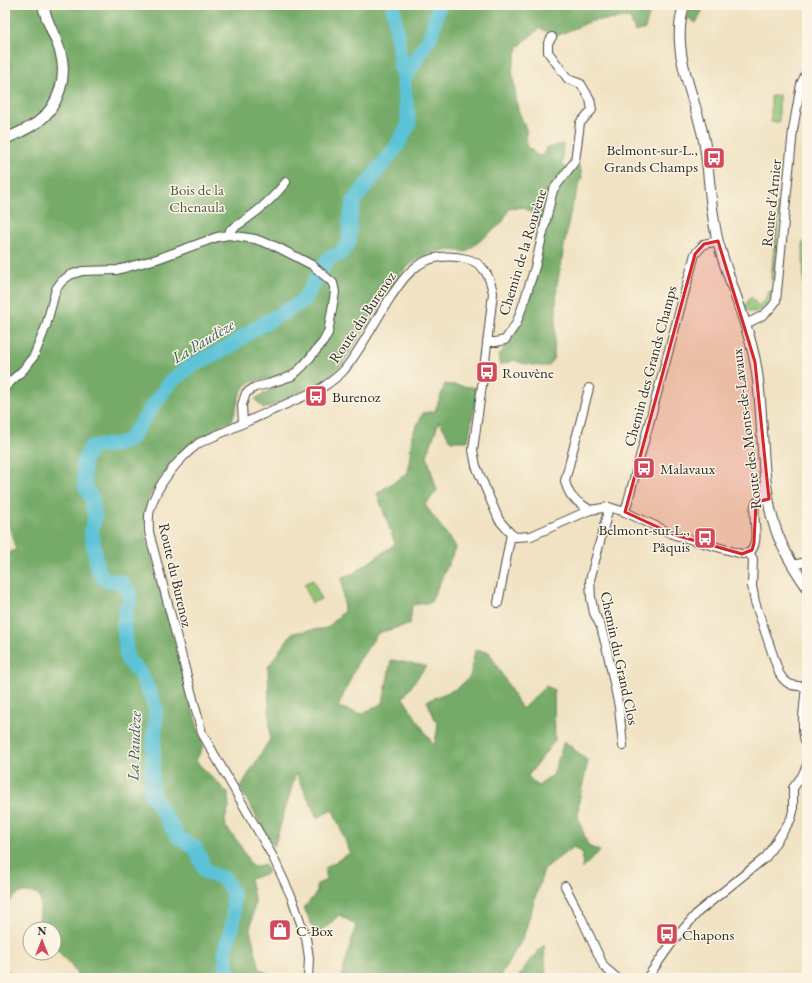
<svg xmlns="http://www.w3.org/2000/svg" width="812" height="983" font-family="'EB Garamond',serif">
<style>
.green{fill:#91c576;stroke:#5e7850}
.forest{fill:#74aa67;stroke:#506a49}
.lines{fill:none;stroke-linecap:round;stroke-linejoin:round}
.river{stroke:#5bc2d7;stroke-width:15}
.minor-casing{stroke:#494642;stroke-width:10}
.tertiary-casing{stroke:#494642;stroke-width:12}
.minor{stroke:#fff;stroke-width:8}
.tertiary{stroke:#fff;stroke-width:10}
.marked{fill:#d62828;fill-opacity:0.2;stroke:#d62828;stroke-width:3;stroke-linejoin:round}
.labels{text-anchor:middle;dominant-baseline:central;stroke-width:3;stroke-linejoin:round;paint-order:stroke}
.poi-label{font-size:15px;fill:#2b2b2b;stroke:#fcf5e5;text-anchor:start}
.park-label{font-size:15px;fill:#4a5942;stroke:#fcf5e5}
.street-label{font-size:15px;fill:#2b2b2b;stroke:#fcf5e5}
.water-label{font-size:16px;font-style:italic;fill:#39585f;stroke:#fcf5e5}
</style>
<rect width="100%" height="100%" fill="#fcf5e5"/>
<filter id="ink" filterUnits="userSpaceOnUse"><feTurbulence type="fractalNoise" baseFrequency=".025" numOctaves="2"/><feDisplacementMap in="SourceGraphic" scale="8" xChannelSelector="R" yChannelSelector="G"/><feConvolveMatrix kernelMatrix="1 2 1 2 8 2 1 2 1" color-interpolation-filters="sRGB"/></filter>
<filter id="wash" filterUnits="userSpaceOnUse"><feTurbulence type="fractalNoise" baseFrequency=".012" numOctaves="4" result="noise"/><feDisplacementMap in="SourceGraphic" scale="16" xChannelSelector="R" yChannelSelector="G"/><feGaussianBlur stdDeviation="0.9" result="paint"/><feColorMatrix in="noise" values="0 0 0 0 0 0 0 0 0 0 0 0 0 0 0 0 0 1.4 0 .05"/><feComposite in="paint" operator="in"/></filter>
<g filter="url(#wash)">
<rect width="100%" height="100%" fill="#f0e2c2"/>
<!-- green -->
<g class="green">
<polygon points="779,95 779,122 771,122 771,96"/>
<polygon points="775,204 780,205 780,206 773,280 771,280 778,208"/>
<polygon points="803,242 807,242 807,309 804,309"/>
<path d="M770,291H773C772,295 771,300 768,303C763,311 750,316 744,307L751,297L759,307Z"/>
<polygon points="313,580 321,599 312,603 304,584"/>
</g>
<!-- forest -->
<g class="forest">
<path d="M5,5H653L651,8L645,29L635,32L630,18L592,21L556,36L540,28L518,47L512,70L518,110L526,129L527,145L536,155L543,156L546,148L563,144L562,165L573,171L580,165L582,177L571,209L557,285L554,357L549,366H540L521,363L515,360L500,365L499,355L508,344L519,324L528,300L539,220L524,207L509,209L502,223L466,252C459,251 451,250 444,250C426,252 412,262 400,274L342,365L332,376L320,384L264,409L255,399L275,387L271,379C236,380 242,395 232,420L220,426L221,428C212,433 201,436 193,442C177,453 154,483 148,501C145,511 145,521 145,532L185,683L203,746L196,761L228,793L229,808L225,819L226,827L239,843L252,867L265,864L268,873L250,879L255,903L250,930L260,969L275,978H76L77,973L54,946V929H40C37,917 43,909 39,896C22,887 14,894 5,909V554L16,550L5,512V99L11,66L5,57Z"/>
<polygon points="691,5 705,5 696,23 687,17"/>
<polygon points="445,384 478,388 468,441 451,441 439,421 427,456 437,491 425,505 456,547 431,602 412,605 410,624 378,633 357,664 338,707 361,714 383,703 391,660 426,666 403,698 434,746 438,726 427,701 458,688 470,677 475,650 489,652 522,709 546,686 554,690 555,740 528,776 538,786 553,775 564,741 588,761 579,801 578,817 588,846 600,851 582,869 583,853 573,847 544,869 523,938 499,978 341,978 356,925 339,915 317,937 304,908 317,892 317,884 327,880 325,868 350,853 333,810 317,818 296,773 274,847 240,788 270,739 268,667 292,633 327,628 344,611 342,577 354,573 395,544 377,493 408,473 412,435 423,413 435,411"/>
<polygon points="544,945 546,978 518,978 529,961"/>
</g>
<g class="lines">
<!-- river -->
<g class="river">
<polyline points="404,79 431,35 439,5"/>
<polyline points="228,978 225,952 234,918 232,892 225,879 206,872 196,849 178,837 151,793 156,709 142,676 127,659 124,627 126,607 130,600 129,592 121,582 105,580 98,570 91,530 95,517 92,499 85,486 83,463 91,447 119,444 129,440 170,382 191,366 229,347 253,330 303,301 328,259 341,253 349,242 350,219 354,201 397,146 409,124 393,5"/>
</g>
</g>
</g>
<g filter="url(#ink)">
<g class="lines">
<!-- minor casing -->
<g class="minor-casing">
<g id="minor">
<polyline points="5,73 5,83"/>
<path d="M229,235L230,230C250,218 271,201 286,182"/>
<path d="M745,324C759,318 768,314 776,301L793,130L801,84L807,71"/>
<polyline points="487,342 496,342 505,340 516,324 523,305 535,267 553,190 575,161 580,123 592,110 590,99 581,84 568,79 548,52 548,43 552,37"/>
<polyline points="5,387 23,370 34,356 46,326 56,289 62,281 70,275 82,271 117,270 157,259 217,237 229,235 255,239 277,247 312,265 333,283 335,292 328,333 323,342 303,366 292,376 268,384 255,387 246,393 242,405 243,423"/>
<path d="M589,388L565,481C570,500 576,500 590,510"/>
<polyline points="609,507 590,580 591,598 594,613 601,627 607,650 619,707 623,746"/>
<polyline points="625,512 695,254 704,244 718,241"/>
<path d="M749,553L753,559L752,586L755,602L779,673C786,685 793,687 806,686"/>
<path d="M749,553C763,542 749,510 757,502C760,500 765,499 769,499"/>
<polyline points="792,565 807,562"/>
<polyline points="498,603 511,534"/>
<path d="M807,684L806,686C805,700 799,734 807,744"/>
<polyline points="565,886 581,917 604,967 617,978"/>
<polyline points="5,977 10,978"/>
<path d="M308,978L309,958L306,938L292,898L273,857L202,733L149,532C149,525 148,517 150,510C156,485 179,458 199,443L320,389C329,383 337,378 344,370C362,348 375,321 390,298C399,285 407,272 420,264C435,255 451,255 467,259C484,263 490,277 493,293L483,378L473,450L476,466L499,520L511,534L516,537L531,536L590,510L609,507L625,512L675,535L742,554L749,553"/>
<polyline points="647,978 674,940 698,912 766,857 791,819 793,811 793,788 802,776 807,765"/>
</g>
</g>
<!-- tertiary casing -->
<g class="tertiary-casing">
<g id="tertiary">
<path d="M684,5C669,56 697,97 705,146C710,178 710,211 718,242C729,282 747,320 755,361C765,412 759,466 772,517C779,544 792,565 807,587"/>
<path d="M5,139C16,134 28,129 38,122C59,106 68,76 60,51C55,35 46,21 43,5"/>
</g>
</g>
<!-- minor -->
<use href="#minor" class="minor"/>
<!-- tertiary -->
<use href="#tertiary" class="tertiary"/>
</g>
</g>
<!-- marked area -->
<path class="marked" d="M718,241L755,362L769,499L756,502L754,543L752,550L742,554L675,535L625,512L695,254L704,244Z"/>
<!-- icons -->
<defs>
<g id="bus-square" transform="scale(1.15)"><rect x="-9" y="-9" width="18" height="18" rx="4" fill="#d1495b" stroke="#fcf5e5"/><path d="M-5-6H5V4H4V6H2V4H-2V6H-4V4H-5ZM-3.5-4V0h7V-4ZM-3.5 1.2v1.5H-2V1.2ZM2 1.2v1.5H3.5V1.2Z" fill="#fff"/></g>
<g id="shop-square" transform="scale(1.15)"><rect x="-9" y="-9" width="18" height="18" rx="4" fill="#d1495b" stroke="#fcf5e5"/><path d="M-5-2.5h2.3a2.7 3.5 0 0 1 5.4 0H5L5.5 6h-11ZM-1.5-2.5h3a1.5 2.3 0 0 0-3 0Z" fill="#fff"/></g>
</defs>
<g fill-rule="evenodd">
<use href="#bus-square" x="714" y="158"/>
<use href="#bus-square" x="487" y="372"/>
<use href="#bus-square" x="316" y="396"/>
<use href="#bus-square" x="644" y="468"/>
<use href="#bus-square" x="705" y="538"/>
<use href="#shop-square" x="280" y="930"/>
<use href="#bus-square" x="667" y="934"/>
</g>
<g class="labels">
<!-- poi labels -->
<g class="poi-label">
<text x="698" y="149" text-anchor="end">Belmont-sur-L.,<tspan x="698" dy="17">Grands Champs</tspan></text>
<text x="502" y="372">Rouvène</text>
<text x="332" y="396">Burenoz</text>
<text x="660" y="468">Malavaux</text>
<text x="690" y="529" text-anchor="end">Belmont-sur-L.,<tspan x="690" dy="17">Pâquis</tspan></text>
<text x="296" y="930">C-Box</text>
<text x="682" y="934">Chapons</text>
</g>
<!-- park labels -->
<g class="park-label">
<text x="197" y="189">Bois de la<tspan x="197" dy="17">Chenaula</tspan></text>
</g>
<!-- street labels -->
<g class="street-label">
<text transform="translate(771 203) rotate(-84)">Route d'Arnier</text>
<text transform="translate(522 252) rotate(-73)">Chemin de la Rouvène</text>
<text transform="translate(362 317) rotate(-56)">Route du Burenoz</text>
<text transform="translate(650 366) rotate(-75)">Chemin des Grands Champs</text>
<text transform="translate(746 429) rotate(-97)">Route des Monts-de-Lavaux</text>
<text transform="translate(176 575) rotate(77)">Route du Burenoz</text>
<text transform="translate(620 658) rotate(78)">Chemin du Grand Clos</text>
</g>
<!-- water labels -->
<g class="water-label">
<text transform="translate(203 341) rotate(-31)">La Paudèze</text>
<text transform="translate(134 746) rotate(-88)">La Paudèze</text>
</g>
</g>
<!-- margin -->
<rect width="812" height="983" fill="none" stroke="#fcf5e5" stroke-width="20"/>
<!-- north arrow -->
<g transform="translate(42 941)"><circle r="19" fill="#fcf5e5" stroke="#a8a49b"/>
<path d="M0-3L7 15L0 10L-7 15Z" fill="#d1495b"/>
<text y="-6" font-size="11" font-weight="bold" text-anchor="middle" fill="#2b2b2b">N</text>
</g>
</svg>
